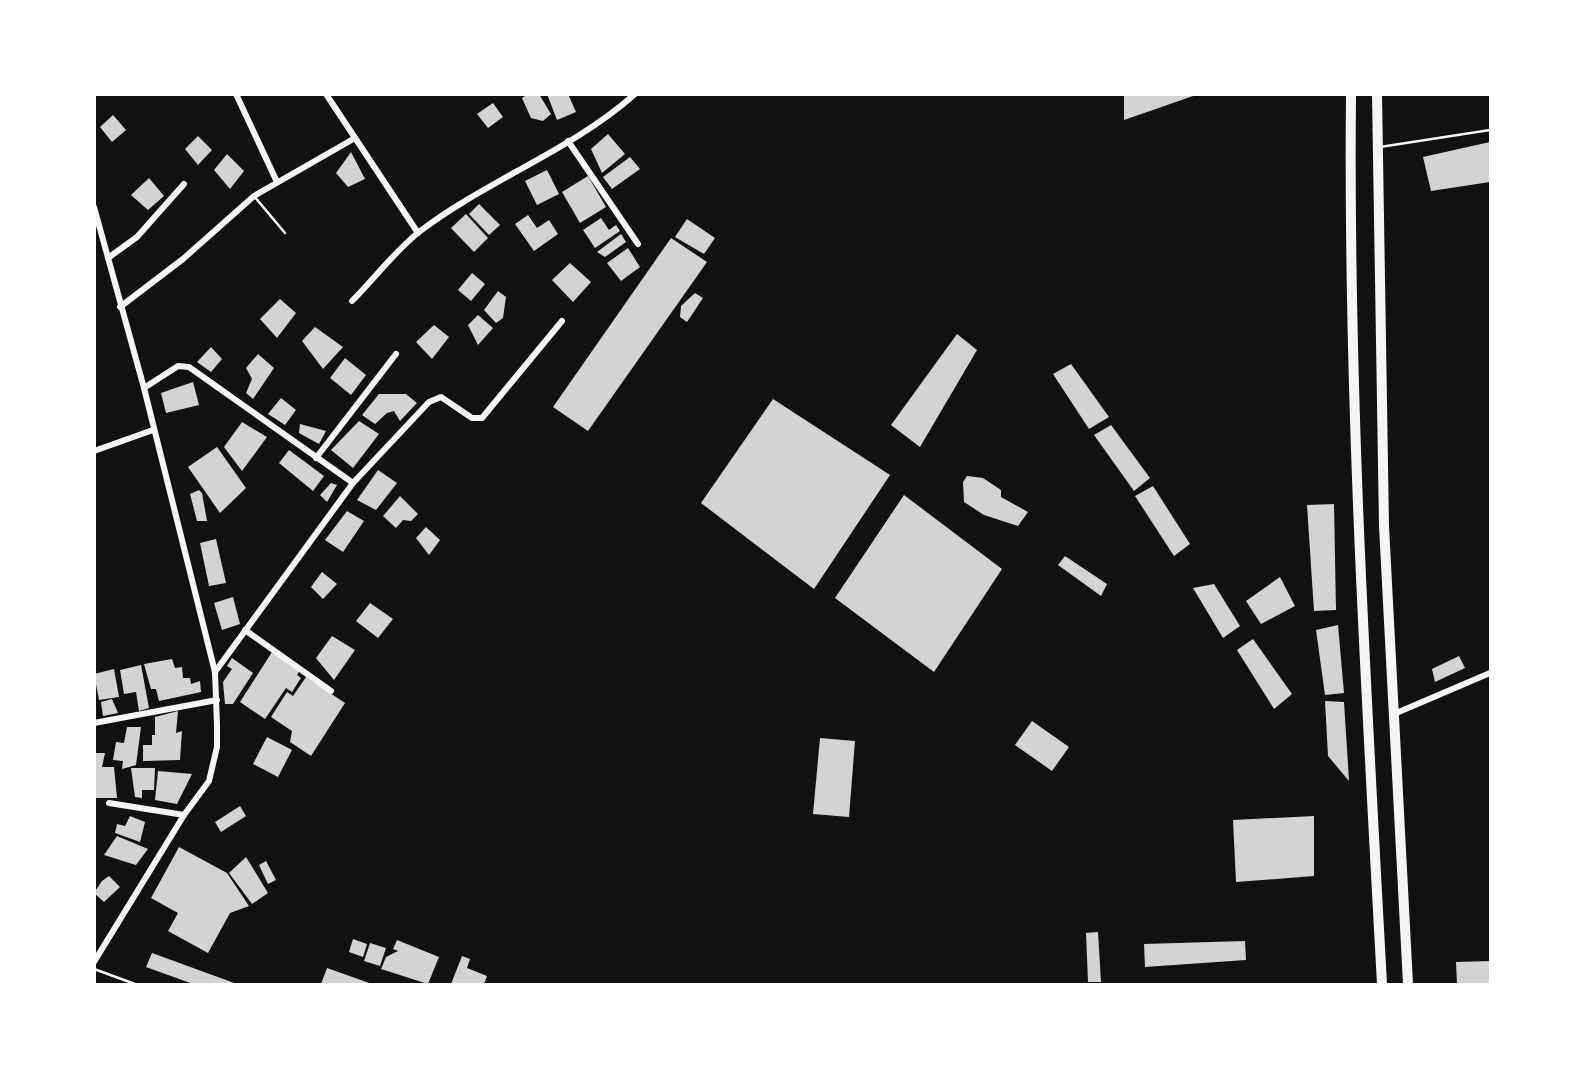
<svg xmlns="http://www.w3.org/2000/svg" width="1585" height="1079" font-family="'Zilla Slab',serif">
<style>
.building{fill:#d3d3d3}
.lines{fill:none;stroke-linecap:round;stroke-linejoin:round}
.service{stroke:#f5f5f5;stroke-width:2.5}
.minor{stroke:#f5f5f5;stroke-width:6}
.trunk{stroke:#f5f5f5;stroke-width:10}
</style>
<rect width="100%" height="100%" fill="#111"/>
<!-- building -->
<g class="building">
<polygon points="528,94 539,94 551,114 543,121 531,118 522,98"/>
<polygon points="547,94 568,94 576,112 557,120"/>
<polygon points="1124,94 1196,94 1196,95 1124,120"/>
<polygon points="493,103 503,117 488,128 477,114"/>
<polygon points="113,115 126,130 112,142 100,127"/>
<polygon points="608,134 625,154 602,173 591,149"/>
<polygon points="198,136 212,150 198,165 185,149"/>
<polygon points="1490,142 1490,182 1431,191 1423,157"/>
<polygon points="351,152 365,179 348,187 336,173"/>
<polygon points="227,154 244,171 230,189 214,170"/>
<polygon points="630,157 640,169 612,189 603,177"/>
<polygon points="547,170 559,194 537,205 525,181"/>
<polygon points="588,176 606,207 580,223 562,192"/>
<polygon points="149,178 164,196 148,210 131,195"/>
<polygon points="479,204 500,225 489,235 469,214"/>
<polygon points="466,214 488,238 474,252 451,228"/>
<polygon points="528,215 537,228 549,220 558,234 534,251 515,224"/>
<polygon points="601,218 609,230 616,225 620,231 595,248 583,230"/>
<polygon points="687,219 715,238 704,254 675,237"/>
<polygon points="621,234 626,242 605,257 597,252"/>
<polygon points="671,238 707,262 588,431 553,407"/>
<polygon points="628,248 640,267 621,281 607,263"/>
<polygon points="570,263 591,282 573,302 552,280"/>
<polygon points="472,273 485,284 471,301 458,290"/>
<polygon points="498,291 506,297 503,318 496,323 484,310"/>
<polygon points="695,293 703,298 687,322 680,317 681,306"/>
<polygon points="280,299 296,313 277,338 260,319"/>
<polygon points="478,315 493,328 478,345 468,325"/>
<polygon points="434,325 449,337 432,359 416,342"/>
<polygon points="315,327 343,347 323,369 302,341"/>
<polygon points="957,334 977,350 920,447 891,425"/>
<polygon points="211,347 222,359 211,372 197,362"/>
<polygon points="258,354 274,368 253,399 246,393 252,379 246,368"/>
<polygon points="345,358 366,375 351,395 330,378"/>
<polygon points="1071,364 1109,417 1089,429 1053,374"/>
<polygon points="193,382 199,405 166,413 161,393"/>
<polygon points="379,394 406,394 417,403 400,421 394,411 387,413 375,424 362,415"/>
<polygon points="281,398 296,410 285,425 268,414"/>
<polygon points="773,399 890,475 814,589 701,503"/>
<polygon points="359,421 379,434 353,468 331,450"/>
<polygon points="242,422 267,437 242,471 224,447"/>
<polygon points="300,424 326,431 319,444 299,433"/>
<polygon points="1111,425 1150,478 1134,491 1094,435"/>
<polygon points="217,447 246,488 220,513 188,467"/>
<polygon points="289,450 324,476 313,491 279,463"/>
<polygon points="378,470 397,483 376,510 357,500"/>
<polygon points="967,476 983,478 1001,490 1001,497 1028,512 1018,526 984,515 964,502 963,482"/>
<polygon points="331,483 337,485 327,502 320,495"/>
<polygon points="1153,486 1190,544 1174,556 1135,496"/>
<polygon points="199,490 202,493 207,521 197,521 190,494"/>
<polygon points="904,495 1002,569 934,672 835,598"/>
<polygon points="400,496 418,514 411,521 403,520 396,528 383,516"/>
<polygon points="1334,504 1336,610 1314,611 1307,505"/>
<polygon points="347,511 364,521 343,552 325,540"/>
<polygon points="426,527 440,540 429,555 416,538"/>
<polygon points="216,539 226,583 209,586 200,543"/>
<polygon points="1065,556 1107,584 1101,596 1058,565"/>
<polygon points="322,572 337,584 323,599 311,587"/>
<polygon points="1280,577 1295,606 1261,624 1246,601"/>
<polygon points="1214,584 1240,626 1223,638 1193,588"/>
<polygon points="233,597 240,624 222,630 214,603"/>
<polygon points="370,603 393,619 378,638 356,621"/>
<polygon points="1338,625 1344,693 1325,695 1316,630"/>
<polygon points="332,636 355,650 334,680 316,658"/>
<polygon points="1253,639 1292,694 1274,709 1237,650"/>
<polygon points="272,652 300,670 297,675 301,678 292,692 286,688 265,719 240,702"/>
<polygon points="1459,656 1465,668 1435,682 1432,669"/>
<polygon points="232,658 253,673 233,704 225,704 223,682 232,669 227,666"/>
<polygon points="172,659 175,668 182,667 183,678 190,678 191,684 200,681 201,692 159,701 156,689 151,689 144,664"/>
<polygon points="141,665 149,708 139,711 136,692 124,694 120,670"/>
<polygon points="114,669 119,697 99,700 94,674"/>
<polygon points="306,677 345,703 311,756 290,742 292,731 271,717 287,692 293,696"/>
<polygon points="112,699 118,713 103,716 101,702"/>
<polygon points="1325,701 1344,702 1349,781 1328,756"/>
<polygon points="178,711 176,733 182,731 180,760 143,761 143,745 152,745 152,735 155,735 155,717"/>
<polygon points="1032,721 1069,747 1052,771 1015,745"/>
<polygon points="127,727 141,727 136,765 122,769 123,761 113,760 116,742 124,743"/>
<polygon points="267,737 292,750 278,777 253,764"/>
<polygon points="820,738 855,741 849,817 813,814"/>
<polygon points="94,753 105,753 102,767 114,767 117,798 94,798"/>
<polygon points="131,768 155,768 154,790 142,790 142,798 135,797"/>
<polygon points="158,771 192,774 177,804 155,800"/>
<polygon points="240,806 246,816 221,832 215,822"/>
<polygon points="130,816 145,822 140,842 115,833 117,824 125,826"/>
<polygon points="1314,816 1314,876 1236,882 1233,820"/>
<polygon points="117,836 148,849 136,865 104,855"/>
<polygon points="179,847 227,873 249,906 230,913 208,953 168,931 178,913 151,898"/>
<polygon points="246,857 268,893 252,904 229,873"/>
<polygon points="266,861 276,880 268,884 259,865"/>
<polygon points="109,876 120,887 104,902 94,893 102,881"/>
<polygon points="1098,932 1101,982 1088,982 1086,933"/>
<polygon points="353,939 367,944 363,957 349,952"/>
<polygon points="397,940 439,957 428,984 381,969 386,957 398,951 393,949"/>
<polygon points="1245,941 1246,960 1145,967 1144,944"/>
<polygon points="370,943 386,948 380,966 364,961"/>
<polygon points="152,953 237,984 193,984 146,967"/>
<polygon points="462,956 470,959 467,968 487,976 484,984 451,984"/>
<polygon points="1490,961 1490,984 1457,984 1456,962"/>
<polygon points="327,968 372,984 321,984"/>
</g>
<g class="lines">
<!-- service -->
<g class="service">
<polyline points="1380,147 1490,130"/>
<polyline points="254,196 285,233"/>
<polyline points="94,969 135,984"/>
</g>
<!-- minor -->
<g class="minor">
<polyline points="236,94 277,182"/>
<polyline points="326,94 418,233"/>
<polyline points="568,141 638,244"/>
<polyline points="94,207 144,388 215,672 217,725 217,747 209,781 184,815 94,962"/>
<polyline points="108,258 137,237 184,184"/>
<path d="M352,301C374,279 395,251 419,232C487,180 571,151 635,94"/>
<polyline points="120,307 183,259 254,196 355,138"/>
<polyline points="144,388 178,366 189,367 353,483"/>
<polyline points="94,451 153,430"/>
<polyline points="316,458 396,354"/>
<polyline points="245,630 331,691"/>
<polyline points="215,672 353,483 429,402 441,397 472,418 482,418 562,321"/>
<polyline points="1394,714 1490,673"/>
<polyline points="94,723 217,700"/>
<polyline points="109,803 184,815"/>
</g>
<!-- trunk -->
<g class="trunk">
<path d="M1351,94C1348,391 1366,688 1382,984"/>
<polyline points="1377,94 1384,526 1408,984"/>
</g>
</g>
<!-- border -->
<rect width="1585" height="1079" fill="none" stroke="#ffffff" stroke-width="192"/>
</svg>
